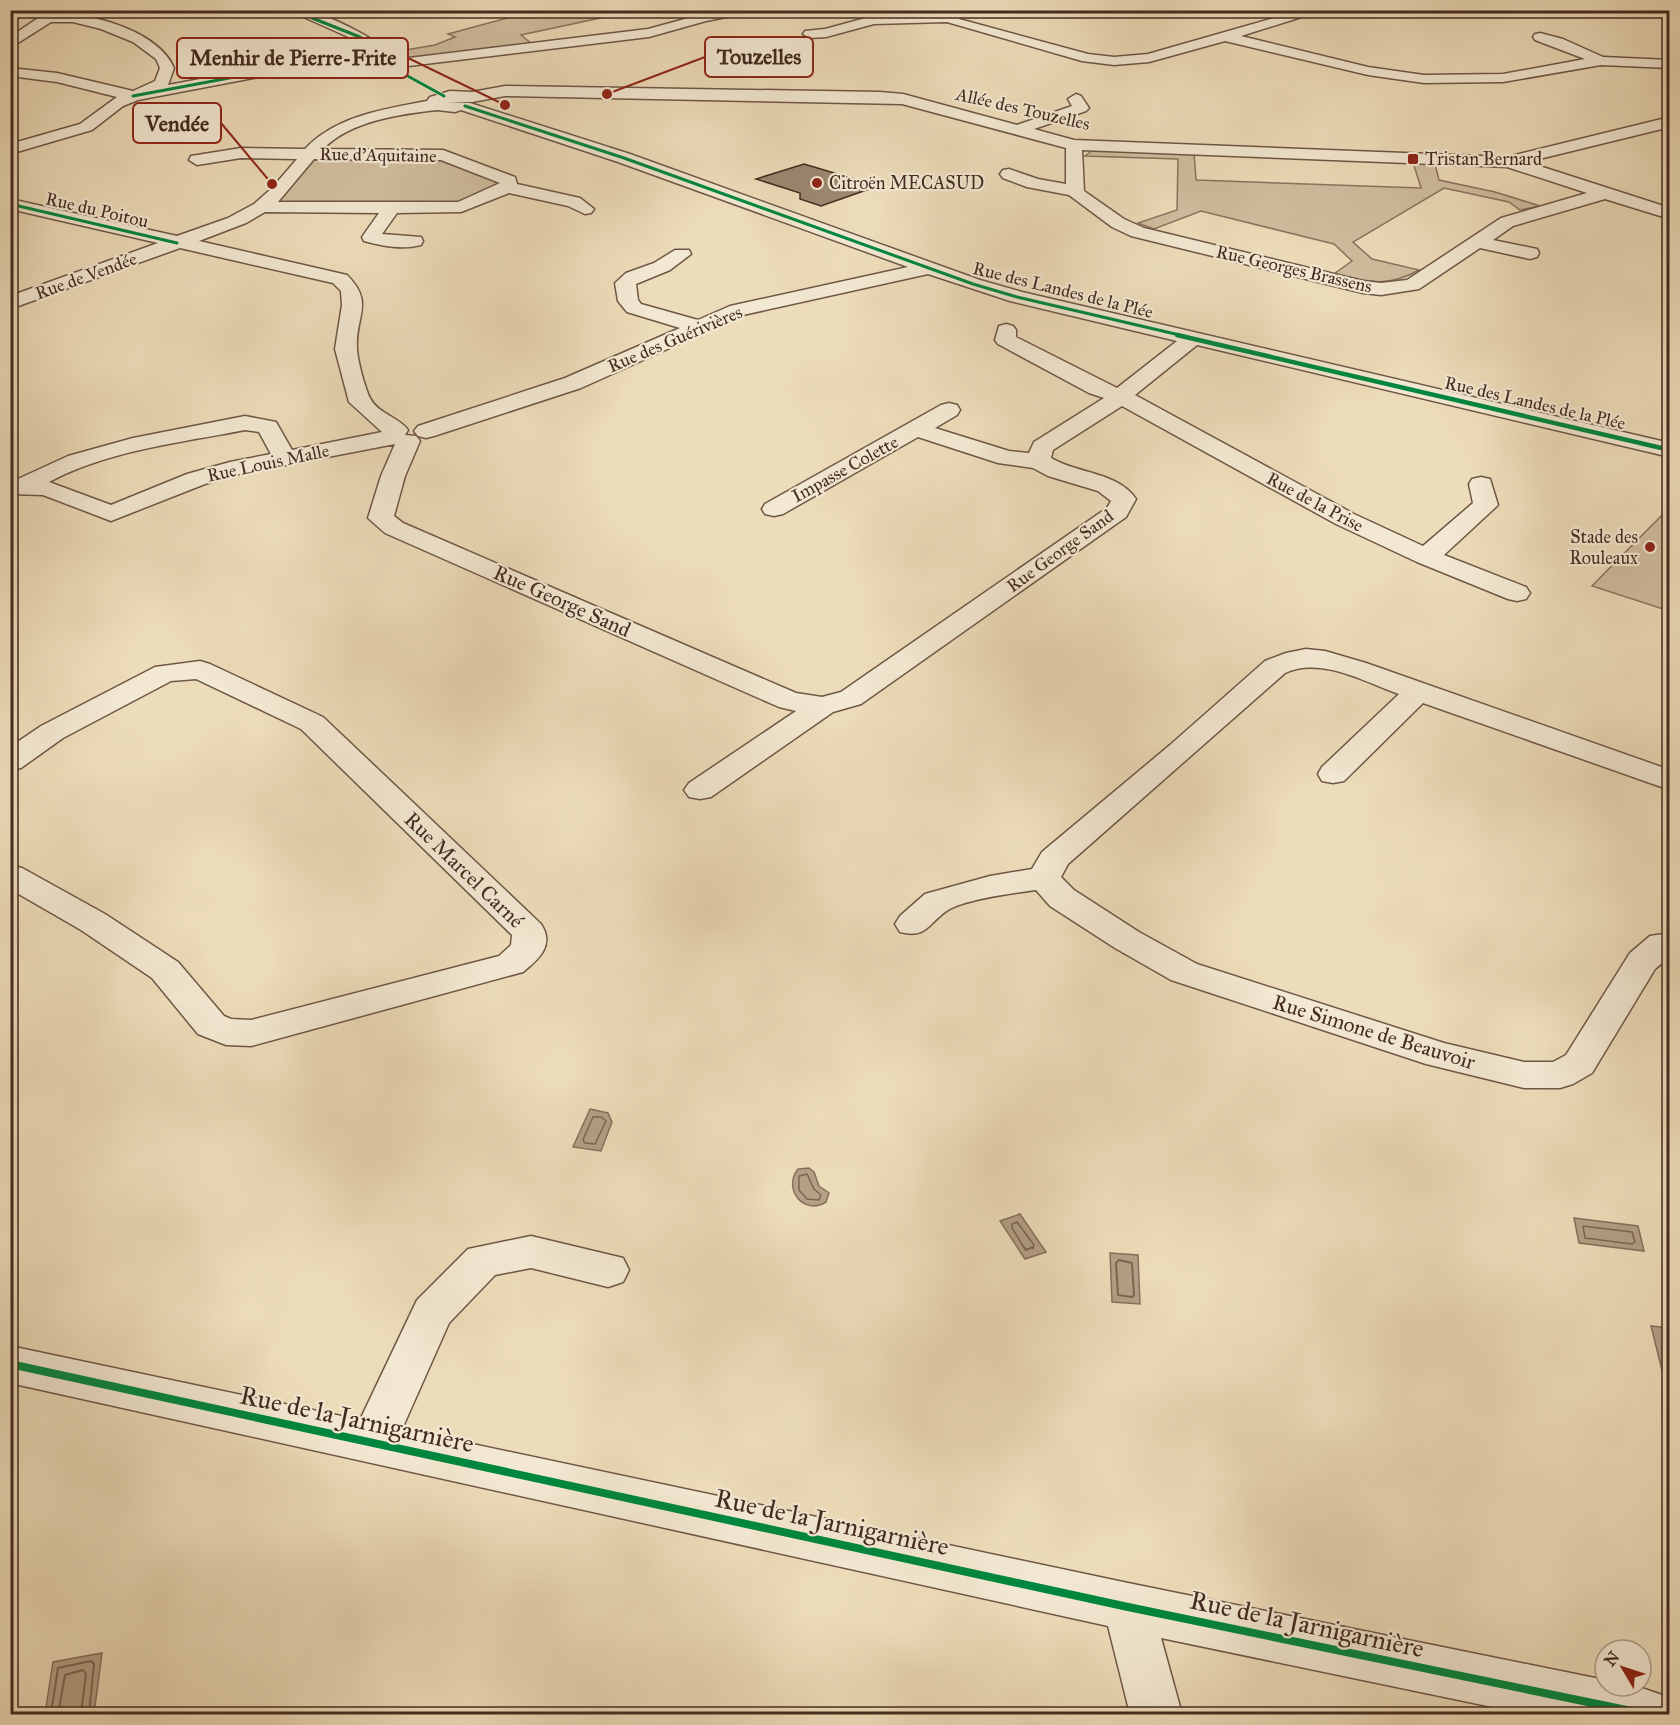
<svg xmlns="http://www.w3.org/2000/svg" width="1680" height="1725" font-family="'IM FELL Great Primer',serif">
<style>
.green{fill:#d0be9f;stroke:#8a7460;stroke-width:1.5}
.water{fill:#b3a085;stroke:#86715d;stroke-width:1.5}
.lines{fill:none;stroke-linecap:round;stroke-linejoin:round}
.shore-far1{stroke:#7b6653;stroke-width:1.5}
.shore{stroke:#7b6653;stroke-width:2}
.building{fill:#9b8770;stroke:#432b21;stroke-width:1.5}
.minor-casing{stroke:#6e5747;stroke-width:3}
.minor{fill:#f3e8d2;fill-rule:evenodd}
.cycleway-far2-casing{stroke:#f3e8d2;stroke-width:4.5}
.cycleway-far1-casing{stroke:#f3e8d2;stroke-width:8}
.cycleway-casing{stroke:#f3e8d2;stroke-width:12}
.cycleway-far2{stroke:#00873e;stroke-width:3}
.cycleway-far1{stroke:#00873e;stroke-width:4.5}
.cycleway{stroke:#00873e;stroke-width:8}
.poi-dot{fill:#8f2418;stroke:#f3e8d2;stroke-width:2}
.labels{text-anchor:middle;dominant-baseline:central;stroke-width:4.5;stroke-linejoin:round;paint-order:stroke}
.far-street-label{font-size:18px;fill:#432b21;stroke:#f3e8d2}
.far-poi-label{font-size:18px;fill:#432b21;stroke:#f3e8d2;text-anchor:start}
.street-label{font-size:21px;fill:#432b21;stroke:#f3e8d2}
.near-street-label{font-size:26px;fill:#432b21;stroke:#f3e8d2}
.leader{fill:none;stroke:#8f2418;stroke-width:2}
.callout-dot{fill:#8f2418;stroke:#f3e8d2;stroke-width:2}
.callout{fill:#f3e8d2;stroke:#8f2418;stroke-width:2}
.callout-label{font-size:22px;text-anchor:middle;font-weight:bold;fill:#432b21}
</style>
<rect width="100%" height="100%" fill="#eddcb9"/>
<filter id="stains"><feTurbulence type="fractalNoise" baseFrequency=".00333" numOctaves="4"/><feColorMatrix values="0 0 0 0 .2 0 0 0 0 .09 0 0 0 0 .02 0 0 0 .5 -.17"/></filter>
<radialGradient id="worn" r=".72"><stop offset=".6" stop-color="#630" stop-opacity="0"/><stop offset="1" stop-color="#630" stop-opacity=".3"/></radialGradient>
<!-- green -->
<g class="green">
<polygon points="533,11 633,11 521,35 532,44 403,61 394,52 435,45 455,37 448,34"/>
<path d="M1093,150L1194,152L1196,180L1421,188L1412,159L1434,160L1439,180L1495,192L1540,206L1520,210L1509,202L1444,188L1353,242L1372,259L1419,270C1387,288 1368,282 1334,274L1352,261L1334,244L1201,211L1154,229L1138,223L1177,210L1178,159L1085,156Z"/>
<polygon points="324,157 440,158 501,182 498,187 458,206 275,204 314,160"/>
<polygon points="1669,508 1669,611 1592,586"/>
</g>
<!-- water -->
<g class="water">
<polygon points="590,1109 608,1113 612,1122 601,1151 573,1147"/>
<path d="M809,1168L814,1172L819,1186L829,1193L826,1202C804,1216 782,1189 798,1169Z"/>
<polygon points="1020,1214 1046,1252 1025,1259 1000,1221"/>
<polygon points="1574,1218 1638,1226 1644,1251 1579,1243"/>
<polygon points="1110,1253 1138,1255 1140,1304 1112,1302"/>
<polygon points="1651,1326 1669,1328 1669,1371 1662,1370"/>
<polygon points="102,1653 94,1714 45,1714 53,1662"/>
</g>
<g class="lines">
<!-- shore-far1 -->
<g class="shore-far1">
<polygon points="593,1117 601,1117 606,1121 595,1144 585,1143 583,1140"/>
<polygon points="807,1174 814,1189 821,1195 819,1200 807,1199 799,1190 799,1176"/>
<polygon points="1583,1226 1632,1232 1635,1242 1632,1244 1585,1238"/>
<polyline points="1025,1249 1012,1228 1012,1224 1017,1222 1034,1245 1033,1249"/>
</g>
<!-- shore -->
<g class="shore">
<polyline points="1024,1247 1026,1250 1033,1247"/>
<polygon points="1119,1260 1132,1263 1134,1295 1132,1297 1118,1295 1116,1263"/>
<polyline points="51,1714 58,1668 91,1661 94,1664 89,1714"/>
<polyline points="58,1714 65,1675 83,1670 86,1674 81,1714"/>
</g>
</g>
<!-- building -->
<polygon class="building" points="804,164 878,186 821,206 800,199 800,193 756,179"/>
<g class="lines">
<!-- minor casing -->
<g class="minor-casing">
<g id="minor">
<path d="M50,10H66L63,14C99,15 159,33 174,68L168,85L366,48L355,40L288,10C294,10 301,9 307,11C329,15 378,39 391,55L384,59L375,55L138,100L123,106L92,130L10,154V144L80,124L117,97L57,82L10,76V68L57,73L133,91L155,81L160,68L156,59L133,42L101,29L73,22H51L10,48V37Z"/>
<polygon points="718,10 748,10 747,13 706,21 649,37 392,68 385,64 392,60 648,29"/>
<polygon points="953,10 969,10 959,19 1088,54 1114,57 1148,54 1302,10 1324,10 1241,36 1368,67 1424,75 1503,74 1585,59 1535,40 1533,37 1535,34 1540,33 1563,39 1603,57 1670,60 1670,68 1601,65 1503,82 1424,83 1368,75 1225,41 1149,62 1114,65 1082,61 947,22 874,24 826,37 810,38 803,34 805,31 825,29 873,16 948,14"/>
<polygon points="1653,10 1669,10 1670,21"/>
<path d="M505,86L880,92L903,94L1017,125L1072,106L1068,99L1076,94L1081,96L1089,108L1086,111L1034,129L1074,140L1507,157L1670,117V127L1527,162L1670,208V219L1605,199L1513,226L1493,240L1537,249L1539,253L1537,257L1530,259L1480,248L1419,289L1381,295L1363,293L1131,236L1112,227L1069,195L1027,187L1003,178L1000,174L1003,170L1009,169L1038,179L1066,184V148L902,104L505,96L472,102H447L470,103L630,154L980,280L1022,292L1670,443V457L1197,345L1135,395L1354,514L1423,546L1473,503L1469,484L1472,479L1481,477L1490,479L1498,505L1444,555L1526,587L1530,593L1526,599L1517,601L1508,599L1417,562L1336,524L1122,406L1053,450L1051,458C1078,474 1118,472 1136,499L1126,517L861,704L833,712L711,797L700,799L689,797L684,790L689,783L796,711L779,707L385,533L368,518L381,476L395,444L234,475L205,484L111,521L43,495L10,494V480L18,479L68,456L133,438L245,416L276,422L292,450L382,432L349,402L335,349L342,305L341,291L333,283L180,248L10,309V296L158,243L10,209V199L177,236L228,218L254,204L272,188L297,159L241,158L197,165L189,160L191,156L241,148L305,149C336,116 384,109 427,101L430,97L450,91L472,92ZM437,110L455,112L461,110L618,162L908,267L730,306L698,320L641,304L638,300L636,284L670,270L691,254L689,250H675L654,263L626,273L615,283L618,301L627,312L680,328L565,378L418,426L414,431L418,436L426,438L434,436L581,388L743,315L928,274L1010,301L1177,341L1117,388L1016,337V330L1013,326L1006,324L999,326L995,340L998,344L1089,393L1104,398L1034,442L1029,453L1009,451L935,428L957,415L960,410L957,405L949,403L941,405L765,504L762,509L765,514L774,516L783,514L918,437L998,463L1033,468L1048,476L1098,491L1111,501L1107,508L841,692L822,697L796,693L403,523L394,516L405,476L420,441L416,436L405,435L408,430C400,418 377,413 370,398C365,388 357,359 357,348C355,316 375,303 347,275L199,241L246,223L265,212L379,213L362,237L364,241C383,246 402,250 421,245L423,241L421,237L382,234L397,213L461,212L509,193L568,206L585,214L591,213L594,209L580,198L517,184L515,177L443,150L323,149C350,121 400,114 437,110ZM1082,150L1507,167L1587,193L1501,218L1407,280L1381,283L1363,281L1144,228L1124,219L1084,191ZM314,159L441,160L500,183L458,202H278ZM245,430L259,432L271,454L230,462L187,474L111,505L49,482C109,450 179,443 245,430Z"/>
<path d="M1306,649L1325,651L1366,663L1670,770V790L1423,703L1344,781L1333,783L1322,781L1318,774L1322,767L1399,694C1365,682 1320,656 1285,673L1068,864L1061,877L1074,890L1139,932L1197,964L1444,1043L1524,1062H1553L1566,1055L1630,953L1650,936L1670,933V956L1655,969L1592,1073L1573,1084L1560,1088H1524L1426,1064L1171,980L1115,948L1050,906L1036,890C1014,893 966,899 948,910C928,923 927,939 900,932L895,924L900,916L925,894L990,876L1032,869L1042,852L1170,745L1265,661L1286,653Z"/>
<path d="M200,661L210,664L323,717L541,924C555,945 539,959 523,972L251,1046L226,1045L198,1034L152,978L81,930L10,889V865L22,868L105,914L178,962L224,1016L231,1019L251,1020L499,956L511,945L512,935L301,729L196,679L171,681L63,738L21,768L10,770V747L41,726L155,667Z"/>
<polygon points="531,1236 623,1258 629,1270 623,1282 608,1287 531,1268 495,1275 449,1323 402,1429 1128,1583 1605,1680 1605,1686 1636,1686 1665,1696 1670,1707 1670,1714 1526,1714 1161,1638 1182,1714 1130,1714 1108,1626 10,1383 10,1346 360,1420 417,1300 468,1249"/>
</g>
</g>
<!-- minor -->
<use href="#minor" class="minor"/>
<!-- cycleway-far2 casing -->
<g class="cycleway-far2-casing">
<g id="cycleway-far2">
<polyline points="312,18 360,37 380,50 404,74 444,96"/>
<polyline points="133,96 380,50"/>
<polyline points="465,106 624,158 973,284 1017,297 1184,336"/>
<polyline points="10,204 177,243"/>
</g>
</g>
<!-- cycleway-far1 casing -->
<g class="cycleway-far1-casing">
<polyline id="cycleway-far1" points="1177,335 1670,450"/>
</g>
<!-- cycleway casing -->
<g class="cycleway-casing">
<polyline id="cycleway" points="10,1364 1128,1607 1646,1714"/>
</g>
<!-- cycleway-far2 -->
<use href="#cycleway-far2" class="cycleway-far2"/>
<!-- cycleway-far1 -->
<use href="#cycleway-far1" class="cycleway-far1"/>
<!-- cycleway -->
<use href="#cycleway" class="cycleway"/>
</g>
<!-- markers -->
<g class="poi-dot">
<rect x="1407" y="153" width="12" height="12" rx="3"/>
<circle cx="817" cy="183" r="6"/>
<circle cx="1650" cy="547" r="6"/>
</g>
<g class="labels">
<!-- far-street labels -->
<g class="far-street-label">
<text transform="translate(1023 109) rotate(13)">Allée des Touzelles</text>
<text transform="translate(378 155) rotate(1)">Rue d'Aquitaine</text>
<text transform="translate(97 210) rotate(13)">Rue du Poitou</text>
<text transform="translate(1294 269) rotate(13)">Rue Georges Brassens</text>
<text transform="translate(86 276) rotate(-20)">Rue de Vendée</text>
<text transform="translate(1063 290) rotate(14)">Rue des Landes de la Plée</text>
<text transform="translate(675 339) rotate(-23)">Rue des Guérivières</text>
<text transform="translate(1535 403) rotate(13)">Rue des Landes de la Plée</text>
<text transform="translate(268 463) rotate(-12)">Rue Louis Malle</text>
<text transform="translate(845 469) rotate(-29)">Impasse Colette</text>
<text transform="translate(1315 502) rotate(28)">Rue de la Prise</text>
<text transform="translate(1060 551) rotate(-36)">Rue George Sand</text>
</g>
<!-- far-poi labels -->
<g class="far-poi-label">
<text x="1425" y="159">Tristan Bernard</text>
<text x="829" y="183">Citroën MECASUD</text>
<text x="1638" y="537" text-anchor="end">Stade des<tspan x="1638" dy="21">Rouleaux</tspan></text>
</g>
<!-- street labels -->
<g class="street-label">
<text transform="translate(562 601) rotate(24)">Rue George Sand</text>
<text transform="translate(464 870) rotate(44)">Rue Marcel Carné</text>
<text transform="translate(1374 1032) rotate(17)">Rue Simone de Beauvoir</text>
</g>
<!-- near-street labels -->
<g class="near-street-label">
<text transform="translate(357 1419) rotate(12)">Rue de la Jarnigarnière</text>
<text transform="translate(832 1522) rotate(12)">Rue de la Jarnigarnière</text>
<text transform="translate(1307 1624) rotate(12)">Rue de la Jarnigarnière</text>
</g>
</g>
<!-- callouts -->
<path class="leader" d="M607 94L705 57M505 105L408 58M272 184L221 123"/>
<g class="callout-dot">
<circle cx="607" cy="94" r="6"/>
<circle cx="505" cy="105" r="6"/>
<circle cx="272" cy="184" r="6"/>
</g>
<g class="callout">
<rect x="705" y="37" width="108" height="40" rx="6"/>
<rect x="177" y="38" width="231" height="40" rx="6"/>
<rect x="133" y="103" width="88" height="40" rx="6"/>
</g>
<g class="callout-label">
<text x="759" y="64">Touzelles</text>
<text x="293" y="65">Menhir de Pierre-Frite</text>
<text x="177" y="131">Vendée</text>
</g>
<!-- margin -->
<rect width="1680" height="1725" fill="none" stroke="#eddcb9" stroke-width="36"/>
<rect x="12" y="12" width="1656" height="1701" fill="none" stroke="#432b21" stroke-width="3"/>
<rect x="18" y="18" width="1644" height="1689" fill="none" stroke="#432b21" stroke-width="1.5"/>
<!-- north arrow -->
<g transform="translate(1623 1668) rotate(309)"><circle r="28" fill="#f3e8d2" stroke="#ad9c8b" stroke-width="1.5"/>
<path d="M0-4.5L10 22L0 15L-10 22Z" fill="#8f2418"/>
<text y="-9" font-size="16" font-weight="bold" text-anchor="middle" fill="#432b21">N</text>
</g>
<rect width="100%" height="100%" filter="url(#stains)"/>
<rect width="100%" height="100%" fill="url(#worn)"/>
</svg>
